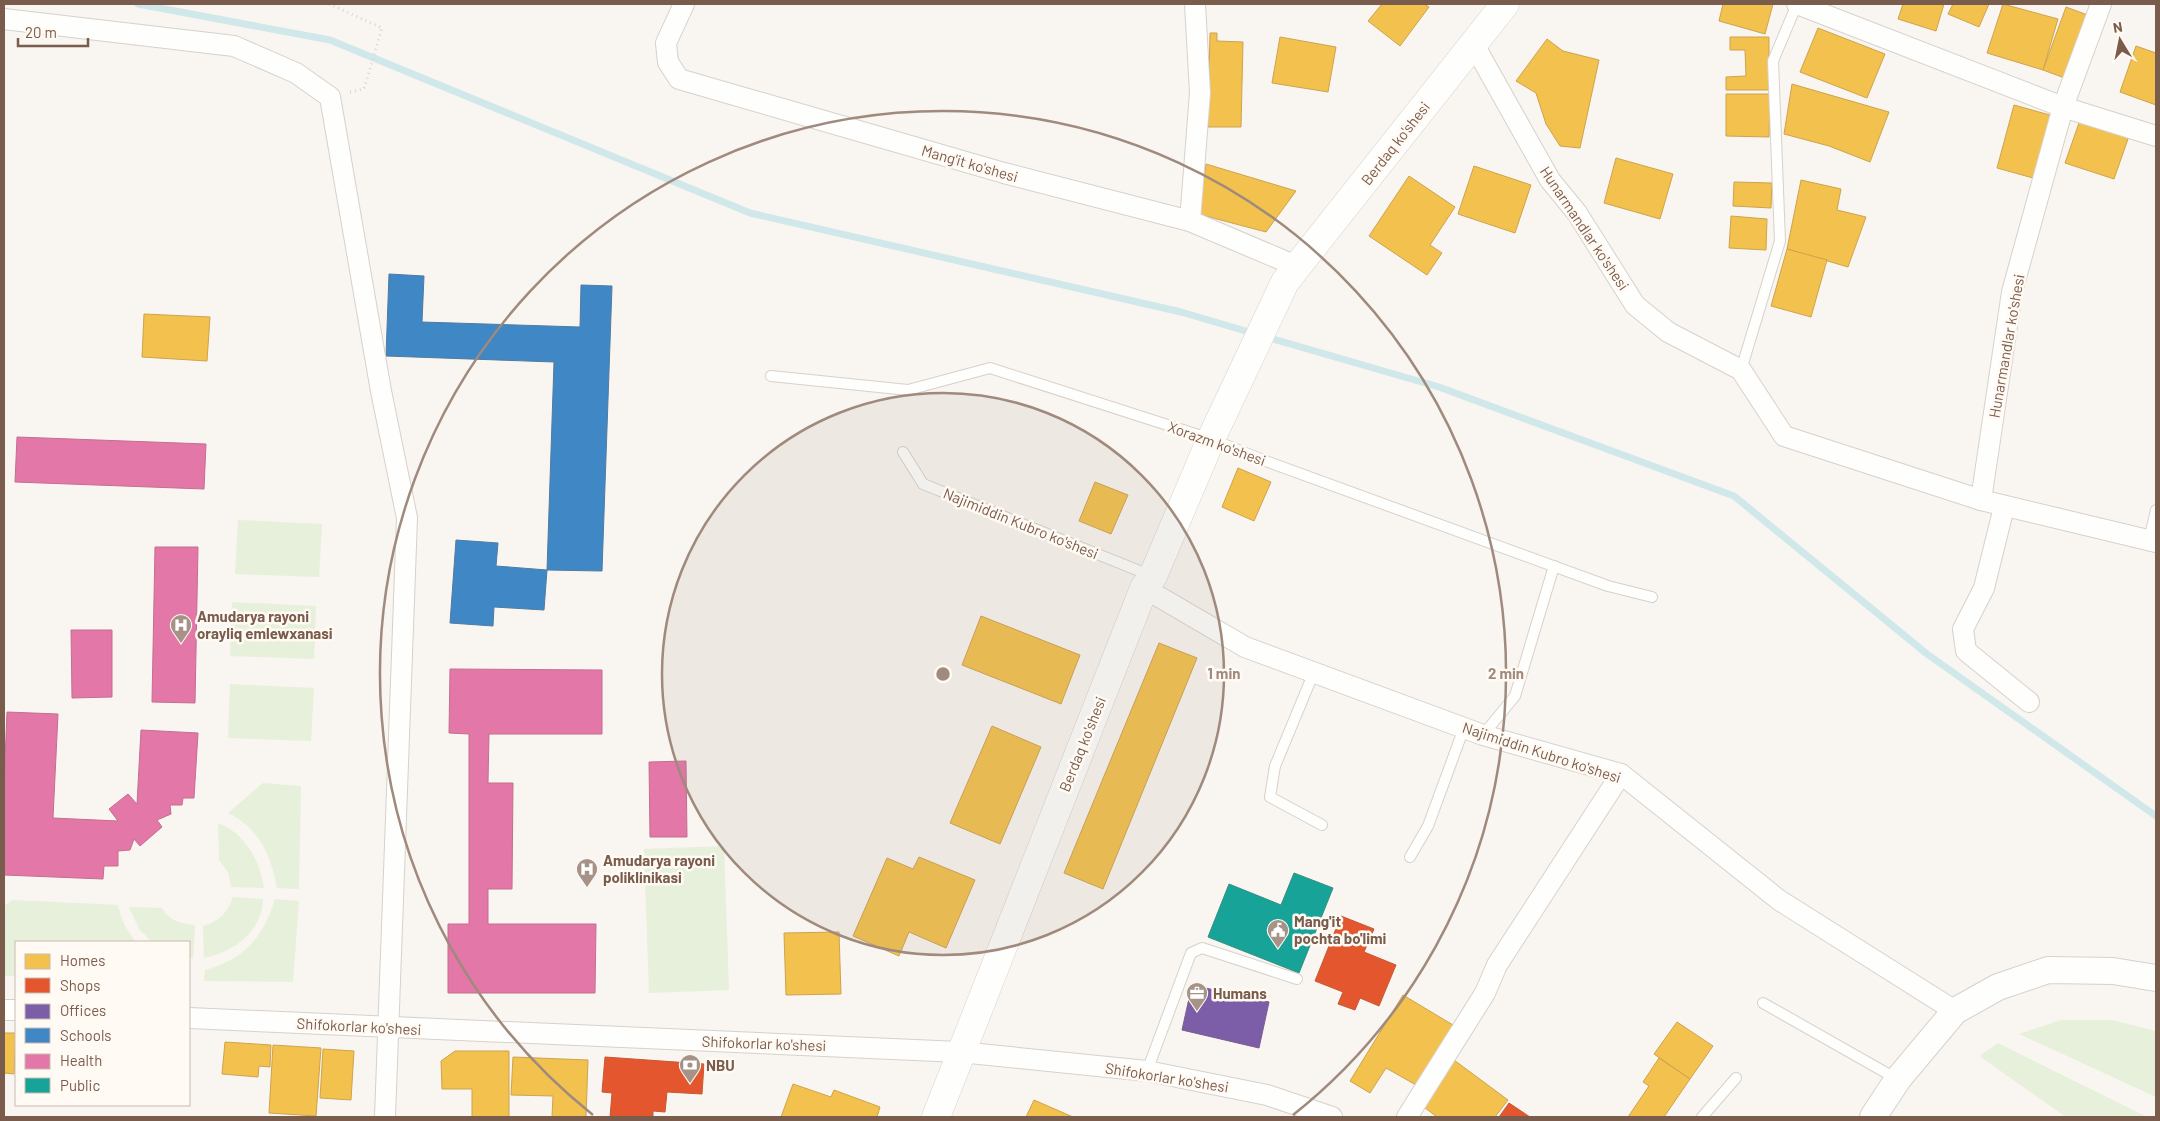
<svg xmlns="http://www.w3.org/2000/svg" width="2160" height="1121" font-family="Barlow,sans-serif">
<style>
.green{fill:#e7f0db}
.homes{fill:#f2c14e;stroke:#cea34e}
.shops{fill:#e4572e;stroke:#c45837}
.offices{fill:#7b5ea7;stroke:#7b5d8c}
.schools{fill:#3f88c5;stroke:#517ba1}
.health{fill:#e377a8;stroke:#c46f8d}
.public{fill:#17a398;stroke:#358e82}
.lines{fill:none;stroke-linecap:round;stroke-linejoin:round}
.stream{stroke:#d0e8ea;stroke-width:7}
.service-casing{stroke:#d7d1cb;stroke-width:12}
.minor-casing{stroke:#d7d1cb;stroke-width:22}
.tertiary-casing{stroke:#d7d1cb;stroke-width:28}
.secondary-casing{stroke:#d9d2cb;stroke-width:29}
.path{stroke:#dcd5d0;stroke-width:3;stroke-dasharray:1 4;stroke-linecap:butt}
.service{stroke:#fefefd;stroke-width:10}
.minor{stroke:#fefefd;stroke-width:20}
.tertiary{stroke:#fefefd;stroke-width:26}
.secondary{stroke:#fefefd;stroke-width:28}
.ring{fill:none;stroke:#9f8a7d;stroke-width:2.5}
.labels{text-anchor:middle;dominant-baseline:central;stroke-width:5;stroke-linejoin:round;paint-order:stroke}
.street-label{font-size:15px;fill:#7a5c4d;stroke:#fffaf3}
.poi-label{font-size:15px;font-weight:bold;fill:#7a5c4d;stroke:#fffaf3;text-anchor:start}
.centre{fill:#9f8a7d;stroke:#fffaf3;stroke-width:2.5}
.ring-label{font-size:15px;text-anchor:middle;font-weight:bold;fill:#9f8a7d;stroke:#fffaf3;stroke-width:5;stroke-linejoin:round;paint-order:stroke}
</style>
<rect width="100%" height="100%" fill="#f9f5f0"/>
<!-- green -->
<g class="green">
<polygon points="238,520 322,524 319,577 235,574"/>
<polygon points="232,602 316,606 314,659 230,656"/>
<polygon points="230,684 314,688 311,741 228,738"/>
<path d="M263,783L301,786L299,889L277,888C271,855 259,828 228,813Z"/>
<path d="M218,823C246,834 259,859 264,888L231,887L228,872L219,860Z"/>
<polygon points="724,846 729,990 649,993 644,849"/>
<path d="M233,897L263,899C262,932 234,952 204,958L203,926C220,921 227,913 233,897Z"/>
<path d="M275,899L299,901L293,982L204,981L205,970C244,959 263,938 275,899Z"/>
<path d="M13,900L118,905C121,920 127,931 136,942H16V976H4V906Z"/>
<path d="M129,907L162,908C169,921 181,924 195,925L193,959L189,958V942H152L139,929Z"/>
<polygon points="2061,1020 2112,1020 2156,1031 2156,1097 2019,1034"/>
<polygon points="1998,1043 2147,1117 2066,1117 1979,1056"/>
</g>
<!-- homes -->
<g class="homes">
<polygon points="1382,4 1424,4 1429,7 1400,46 1368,21"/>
<polygon points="1723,4 1773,4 1765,34 1719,21"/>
<polygon points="1903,4 1944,4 1936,31 1898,19"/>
<polygon points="1953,4 1989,4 1979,27 1948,14"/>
<polygon points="2003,4 2058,19 2043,70 1987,53"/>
<polygon points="2066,7 2093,17 2070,80 2043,70"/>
<polygon points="1818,28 1885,54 1867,98 1800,72"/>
<polygon points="1210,33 1217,33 1217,41 1243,42 1241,127 1208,127"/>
<polygon points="1280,37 1336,47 1328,92 1272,83"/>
<polygon points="1730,37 1769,37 1769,90 1726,90 1726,77 1746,76 1745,50 1730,50"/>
<polygon points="1547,39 1563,51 1599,60 1580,148 1560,146 1546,124 1536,93 1516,81"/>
<polygon points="2136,46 2156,53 2156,105 2120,92"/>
<polygon points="1792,84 1889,112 1870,162 1829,146 1784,134"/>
<polygon points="1726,94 1770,94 1769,137 1726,136"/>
<polygon points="2014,105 2057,117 2040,180 1997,168"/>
<polygon points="2080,120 2129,136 2114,179 2065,163"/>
<polygon points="1616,158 1673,174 1660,219 1604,203"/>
<polygon points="1206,164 1296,191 1266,232 1198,214"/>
<polygon points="1474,166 1531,185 1515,233 1458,214"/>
<polygon points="1409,176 1455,207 1430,245 1442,253 1427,275 1369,236"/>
<polygon points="1801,180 1841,189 1837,210 1866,217 1848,267 1787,249"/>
<polygon points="1734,182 1772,183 1771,208 1733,206"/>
<polygon points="1731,216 1767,219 1766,250 1729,248"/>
<polygon points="1787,249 1827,260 1811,317 1771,306"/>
<polygon points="144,314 210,317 207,361 142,357"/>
<polygon points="1238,468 1271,482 1254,521 1222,507"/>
<polygon points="1095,482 1128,495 1111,534 1079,521"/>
<polygon points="981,616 1080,655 1061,704 962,665"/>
<polygon points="1159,643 1197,658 1103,889 1064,873"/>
<polygon points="992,726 1041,747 1000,844 950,823"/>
<polygon points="919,857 975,880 946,948 909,932 899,956 853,936 887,858 913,869"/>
<polygon points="839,932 841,994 786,995 784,933"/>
<polygon points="1403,995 1453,1025 1416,1085 1386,1068 1370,1093 1350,1081"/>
<polygon points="1677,1022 1713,1046 1690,1079 1654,1054"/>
<polygon points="4,1033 16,1033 14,1074 4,1073"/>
<polygon points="225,1042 271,1045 270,1067 259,1066 258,1077 222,1074"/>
<polygon points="273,1045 321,1048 316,1116 269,1113"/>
<polygon points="323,1049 354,1051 351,1100 320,1098"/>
<polygon points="455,1051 509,1051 509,1117 472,1117 472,1089 442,1089 441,1061"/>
<polygon points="513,1057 588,1060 586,1117 552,1117 553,1096 511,1095"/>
<polygon points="1659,1058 1690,1079 1664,1117 1628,1117 1649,1086 1643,1082"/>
<polygon points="1454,1060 1508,1100 1495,1117 1437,1117 1420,1104"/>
<polygon points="793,1084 831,1097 834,1090 880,1107 877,1117 781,1117"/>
<polygon points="1034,1100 1073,1117 1026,1117"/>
</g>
<!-- shops -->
<g class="shops">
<polygon points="1341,916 1374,929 1364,952 1396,965 1379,1006 1360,998 1355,1010 1338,1004 1343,992 1315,981"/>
<polygon points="605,1057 704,1064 702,1094 667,1092 665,1112 653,1111 653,1117 610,1117 612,1093 602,1092"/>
<polygon points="1509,1103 1530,1117 1499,1117"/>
</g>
<!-- offices -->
<polygon class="offices" points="1192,985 1269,1002 1259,1048 1182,1030"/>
<!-- schools -->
<g class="schools">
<polygon points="389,274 424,276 422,322 580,327 581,285 612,286 602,571 547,570 554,362 386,356"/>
<polygon points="456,540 498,543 496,566 547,570 544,610 494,607 493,626 450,623"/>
</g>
<!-- health -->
<g class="health">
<polygon points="17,437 206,444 204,489 15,482"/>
<polygon points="155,547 198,547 195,703 152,702"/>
<polygon points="71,630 112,630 112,697 72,698"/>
<polygon points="450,669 602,670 602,734 489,734 488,783 513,783 512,889 488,889 488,924 596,924 595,993 448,993 448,924 469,924 469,734 449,733"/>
<polygon points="7,712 58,714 53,818 118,821 109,809 128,794 137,804 141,730 198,733 194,798 183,798 182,805 170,805 171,814 157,820 162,827 140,846 134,839 130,850 118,851 118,866 104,866 103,879 4,875 4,785"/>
<polygon points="686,761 687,837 650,837 649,762"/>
</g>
<!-- public -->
<polygon class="public" points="1294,873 1333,888 1299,973 1208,937 1229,884 1281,905"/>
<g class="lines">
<!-- stream -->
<g class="stream">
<polyline points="138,4 330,40 750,213 1181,312 1256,334"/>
<polyline points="1266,337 1439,387 1734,496 1927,654 2156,816"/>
</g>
<!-- service casing -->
<g class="service-casing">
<g id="service">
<polyline points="1741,370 1780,241 1773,61 1797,4"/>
<polyline points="771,376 908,390 990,368 1211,439 1263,460 1608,586 1652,597"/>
<polyline points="903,452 923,484 1152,576"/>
<polyline points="2149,540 2156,510"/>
<polyline points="1314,672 1275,766 1270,797 1322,825"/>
<polyline points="1483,735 1515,696 1554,566"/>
<polyline points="1410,857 1428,826 1464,728"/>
<polyline points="1763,1003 1897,1079"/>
<polyline points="1147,1071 1191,953 1202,948 1297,979"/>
<polyline points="1702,1117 1736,1078"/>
</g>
</g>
<!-- minor casing -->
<g class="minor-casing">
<g id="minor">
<polyline points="684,4 666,43 668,62 679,79 1004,173 1190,221 1296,266"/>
<polyline points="1797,4 2063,107 2156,136"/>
<polyline points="4,19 234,46 296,73 330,97 381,391 407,518 385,1117"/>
<polyline points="1473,43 1550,180 1577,213 1635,305 1668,332 1741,370 1784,436 1981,500 2156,542"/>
<polyline points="1190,221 1200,93 1195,4"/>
<polyline points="1981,500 2012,292 2063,107 2101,4"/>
<polyline points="2004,507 1984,588 1963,629 1966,651 2029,702"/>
<polyline points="1144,588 1245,647 1483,735 1621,774 1779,900 1955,1011"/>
<polyline points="4,1010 16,1010"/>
<polyline points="189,1018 960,1052 1147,1071 1267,1095 1332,1117"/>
<polyline points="1407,1117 1485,993 1497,965 1621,774"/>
</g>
</g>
<!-- tertiary casing -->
<g class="tertiary-casing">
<polyline id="tertiary" points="1873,1117 1898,1079 1955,1011 1998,987 2048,970 2113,971 2156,978"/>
</g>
<!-- secondary casing -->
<g class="secondary-casing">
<polyline id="secondary" points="936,1117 1144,588 1153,576 1211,439 1285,282 1505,4"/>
</g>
<!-- path -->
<polyline class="path" points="329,4 382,28 364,89 350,92"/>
<!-- service -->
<use href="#service" class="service"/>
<!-- minor -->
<use href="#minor" class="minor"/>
<!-- tertiary -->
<use href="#tertiary" class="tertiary"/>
<!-- secondary -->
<use href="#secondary" class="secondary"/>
</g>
<!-- distance rings -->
<circle cx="943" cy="674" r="281" fill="#9f8a7d" fill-opacity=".12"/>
<g class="ring">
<circle cx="943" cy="674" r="281"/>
<path d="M593 1115A563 563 0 1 1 1293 1115"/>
</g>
<!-- icons -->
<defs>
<g id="hospital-pin" transform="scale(1.125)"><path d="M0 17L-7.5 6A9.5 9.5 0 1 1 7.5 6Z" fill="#a69286" stroke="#fffaf3"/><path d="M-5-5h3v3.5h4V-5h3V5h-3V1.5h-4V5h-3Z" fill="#fff"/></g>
<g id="civic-pin" transform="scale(1.125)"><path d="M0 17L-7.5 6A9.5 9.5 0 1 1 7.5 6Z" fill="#a69286" stroke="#fffaf3"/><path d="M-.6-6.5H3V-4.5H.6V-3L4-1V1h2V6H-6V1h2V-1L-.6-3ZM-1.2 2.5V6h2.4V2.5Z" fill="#fff"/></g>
<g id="office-pin" transform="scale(1.125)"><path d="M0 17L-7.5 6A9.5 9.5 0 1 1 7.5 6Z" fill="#a69286" stroke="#fffaf3"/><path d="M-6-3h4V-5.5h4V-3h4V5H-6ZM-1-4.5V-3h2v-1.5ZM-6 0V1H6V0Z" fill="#fff"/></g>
<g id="bank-pin" transform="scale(1.125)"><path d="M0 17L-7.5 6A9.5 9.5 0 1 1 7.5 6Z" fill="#a69286" stroke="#fffaf3"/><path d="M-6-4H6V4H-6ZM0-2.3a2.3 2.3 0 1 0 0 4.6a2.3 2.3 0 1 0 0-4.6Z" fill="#fff"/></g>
</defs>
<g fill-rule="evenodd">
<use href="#hospital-pin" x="181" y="625"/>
<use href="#hospital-pin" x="587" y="869"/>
<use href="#civic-pin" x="1278" y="930"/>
<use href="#office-pin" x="1197" y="993"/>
<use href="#bank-pin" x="690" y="1065"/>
</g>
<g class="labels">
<!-- street labels -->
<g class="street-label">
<text transform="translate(1395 143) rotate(-52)">Berdaq ko'shesi</text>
<text transform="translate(970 163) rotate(16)">Mang'it ko'shesi</text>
<text transform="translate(1585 228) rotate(56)">Hunarmandlar ko'shesi</text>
<text transform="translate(2006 346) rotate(-80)">Hunarmandlar ko'shesi</text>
<text transform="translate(1217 443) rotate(20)">Xorazm ko'shesi</text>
<text transform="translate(1021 523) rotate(22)">Najimiddin Kubro ko'shesi</text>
<text transform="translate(1082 744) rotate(-68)">Berdaq ko'shesi</text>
<text transform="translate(1542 752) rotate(18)">Najimiddin Kubro ko'shesi</text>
<text transform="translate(359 1026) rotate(3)">Shifokorlar ko'shesi</text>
<text transform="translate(764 1043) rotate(2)">Shifokorlar ko'shesi</text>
<text transform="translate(1167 1077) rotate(9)">Shifokorlar ko'shesi</text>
</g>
<!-- poi labels -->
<g class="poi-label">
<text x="197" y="616">Amudarya rayoni<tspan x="197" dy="17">orayliq emlewxanasi</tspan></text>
<text x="603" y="860">Amudarya rayoni<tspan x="603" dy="17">poliklinikasi</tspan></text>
<text x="1294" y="921">Mang'it<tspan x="1294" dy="17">pochta bo'limi</tspan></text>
<text x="1213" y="993">Humans</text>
<text x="706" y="1065">NBU</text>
</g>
</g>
<circle cx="943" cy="674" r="8" class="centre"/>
<g class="ring-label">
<text x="1224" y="679">1 min</text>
<text x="1506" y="679">2 min</text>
</g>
<!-- border -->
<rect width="2160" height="1121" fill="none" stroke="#7a5c4d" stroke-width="10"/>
<!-- legend -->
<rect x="15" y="941" width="175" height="165" fill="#fffaf3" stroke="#cabbb1"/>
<rect x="25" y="954" width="25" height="15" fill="#f2c14e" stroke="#cabbb1"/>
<text x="60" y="966" font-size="15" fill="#7a5c4d">Homes</text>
<rect x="25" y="978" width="25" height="15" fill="#e4572e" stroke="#cabbb1"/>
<text x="60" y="991" font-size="15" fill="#7a5c4d">Shops</text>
<rect x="25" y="1004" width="25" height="15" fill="#7b5ea7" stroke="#cabbb1"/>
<text x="60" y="1016" font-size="15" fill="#7a5c4d">Offices</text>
<rect x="25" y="1028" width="25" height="15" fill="#3f88c5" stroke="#cabbb1"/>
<text x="60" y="1041" font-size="15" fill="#7a5c4d">Schools</text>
<rect x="25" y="1054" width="25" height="15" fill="#e377a8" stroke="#cabbb1"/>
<text x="60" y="1066" font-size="15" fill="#7a5c4d">Health</text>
<rect x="25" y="1078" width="25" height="15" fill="#17a398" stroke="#cabbb1"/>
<text x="60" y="1091" font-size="15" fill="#7a5c4d">Public</text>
<!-- north arrow -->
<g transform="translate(2120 40) rotate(350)" stroke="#fffaf3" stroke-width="4" paint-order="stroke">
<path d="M0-4L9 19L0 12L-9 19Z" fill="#7a5c4d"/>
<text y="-8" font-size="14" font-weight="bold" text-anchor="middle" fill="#7a5c4d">N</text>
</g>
<!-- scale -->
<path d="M18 38v8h70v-8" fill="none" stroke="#7a5c4d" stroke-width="2.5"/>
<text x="25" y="38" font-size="15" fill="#7a5c4d" stroke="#fffaf3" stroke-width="4" paint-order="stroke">20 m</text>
</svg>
